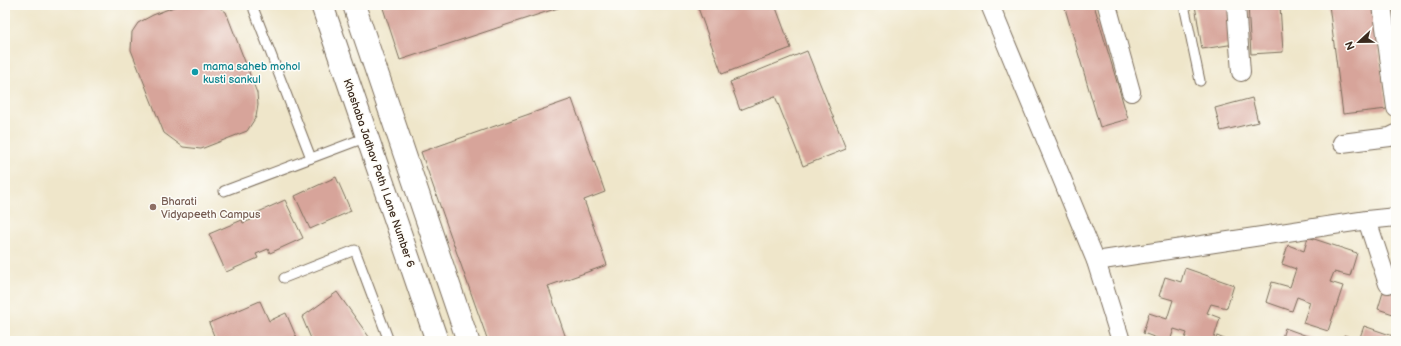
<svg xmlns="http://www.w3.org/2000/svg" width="1401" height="346" font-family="'Balsamiq Sans',sans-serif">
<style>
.building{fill:#d7a49a}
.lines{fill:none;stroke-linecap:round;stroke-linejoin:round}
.lane-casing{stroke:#7a6c5a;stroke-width:11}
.street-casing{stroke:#7a6c5a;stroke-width:20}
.secondary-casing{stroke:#7a6c5a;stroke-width:24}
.lane{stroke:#fff;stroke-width:9}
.street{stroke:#fff;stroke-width:18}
.secondary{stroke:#fff;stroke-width:22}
.culture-dot{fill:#0f9aa8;stroke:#fdfcf7;stroke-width:1.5}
.education-dot{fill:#8d6e63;stroke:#fdfcf7;stroke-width:1.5}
.labels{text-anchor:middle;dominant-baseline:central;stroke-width:3;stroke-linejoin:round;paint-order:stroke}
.culture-label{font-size:11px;fill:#0d838f;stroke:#fdfcf7;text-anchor:start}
.street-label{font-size:11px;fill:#3b2a1e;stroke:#fdfcf7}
.education-label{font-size:11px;fill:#785e54;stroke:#fdfcf7;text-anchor:start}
</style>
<rect width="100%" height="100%" fill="#fdfcf7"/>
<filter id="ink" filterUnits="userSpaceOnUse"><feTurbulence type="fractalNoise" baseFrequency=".025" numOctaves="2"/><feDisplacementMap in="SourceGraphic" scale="8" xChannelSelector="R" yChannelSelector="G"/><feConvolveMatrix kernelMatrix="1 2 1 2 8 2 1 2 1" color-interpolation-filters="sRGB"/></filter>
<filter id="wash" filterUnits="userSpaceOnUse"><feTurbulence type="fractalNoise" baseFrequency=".012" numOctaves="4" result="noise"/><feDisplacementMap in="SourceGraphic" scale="16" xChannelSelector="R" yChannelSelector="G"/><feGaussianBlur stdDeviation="0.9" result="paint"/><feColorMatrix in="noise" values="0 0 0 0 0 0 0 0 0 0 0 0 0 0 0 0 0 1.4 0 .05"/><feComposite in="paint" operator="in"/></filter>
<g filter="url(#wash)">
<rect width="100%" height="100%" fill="#efe6ca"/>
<g id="blocks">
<!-- building -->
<g class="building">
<polygon points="179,5 216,5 226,12 257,93 258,105 256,117 247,131 201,149 183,147 164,133 131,50 132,32 138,23 153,15"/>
<polygon points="382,5 567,5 400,60"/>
<polygon points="697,5 775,5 791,48 722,74"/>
<polygon points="1064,5 1094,5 1128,119 1100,127"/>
<polygon points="1195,5 1229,5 1235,44 1202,49"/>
<polygon points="1248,5 1280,5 1283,52 1251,54"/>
<polygon points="1329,5 1373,5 1387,109 1343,114"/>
<polygon points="807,51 846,149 803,166 775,96 740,110 730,82"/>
<polygon points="1252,98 1258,122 1221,131 1215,108"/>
<polygon points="572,99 605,192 584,200 607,265 548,286 567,341 488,341 421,152"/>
<polygon points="336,177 351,211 310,229 295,196"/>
<polygon points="285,200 303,238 270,253 268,249 256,254 258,258 226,272 209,234 242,220 243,223 254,219 252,215"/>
<polygon points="1308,237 1357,253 1350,276 1334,272 1330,282 1343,286 1328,331 1303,323 1310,302 1297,297 1292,311 1266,302 1272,282 1290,287 1296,269 1282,264 1288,245 1304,251"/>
<polygon points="1185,268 1234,285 1227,308 1211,304 1207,313 1220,318 1213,341 1184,341 1187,333 1174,329 1170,341 1165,341 1143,333 1149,313 1167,319 1173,300 1159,296 1165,277 1181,282"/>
<polygon points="1384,289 1396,293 1396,315 1378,309"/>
<polygon points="337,292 372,341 312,341 302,317"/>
<polygon points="260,301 269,321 286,313 298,341 216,341 209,323"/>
<polygon points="1364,326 1396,337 1396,341 1342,341 1344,335 1359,340"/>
<polygon points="1285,328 1321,341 1281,341"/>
<polygon points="1217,336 1229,341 1215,341"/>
</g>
</g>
</g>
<g filter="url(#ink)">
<use href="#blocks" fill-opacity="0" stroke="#7a6c5a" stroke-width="1"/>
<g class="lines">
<!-- lane casing -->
<g class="lane-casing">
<g id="lane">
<polyline points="1184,5 1200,81"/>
<polyline points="254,10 311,158"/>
<polyline points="224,191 367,137"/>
<polyline points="284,278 355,250 389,341"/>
</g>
</g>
<!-- street casing -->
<g class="street-casing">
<g id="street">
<polyline points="990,5 1096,261 1121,341"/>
<polyline points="1107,5 1131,92"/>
<polyline points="1236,5 1241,72"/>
<polyline points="1382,5 1396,108"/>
<polyline points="1342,143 1390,137 1396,134"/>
<polyline points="1367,220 1388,284"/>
<polyline points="1096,261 1367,220 1396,217"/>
</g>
</g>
<!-- secondary casing -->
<g class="secondary-casing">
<g id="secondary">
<polyline points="322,5 437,341"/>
<polyline points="354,5 468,341"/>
</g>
</g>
<!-- lane -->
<use href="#lane" class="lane"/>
<!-- street -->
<use href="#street" class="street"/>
<!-- secondary -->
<use href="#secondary" class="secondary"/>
</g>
</g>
<!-- markers -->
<circle class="culture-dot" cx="195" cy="72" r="4"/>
<circle class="education-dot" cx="153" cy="207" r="4"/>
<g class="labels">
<!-- culture labels -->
<g class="culture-label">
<text x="203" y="66">mama saheb mohol<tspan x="203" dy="13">kusti sankul</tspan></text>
</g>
<!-- street labels -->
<g class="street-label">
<text transform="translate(379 173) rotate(71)">Khashaba Jadhav Path | Lane Number 6</text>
</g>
<!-- education labels -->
<g class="education-label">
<text x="161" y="201">Bharati<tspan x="161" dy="13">Vidyapeeth Campus</tspan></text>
</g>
</g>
<!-- margin -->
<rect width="1401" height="346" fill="none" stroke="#fdfcf7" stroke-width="20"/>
<!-- north arrow -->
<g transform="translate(1359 42) rotate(248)" stroke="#fdfcf7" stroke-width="3" paint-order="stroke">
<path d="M0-3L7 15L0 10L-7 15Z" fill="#3b2a1e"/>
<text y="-6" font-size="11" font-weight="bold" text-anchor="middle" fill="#3b2a1e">N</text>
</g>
</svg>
